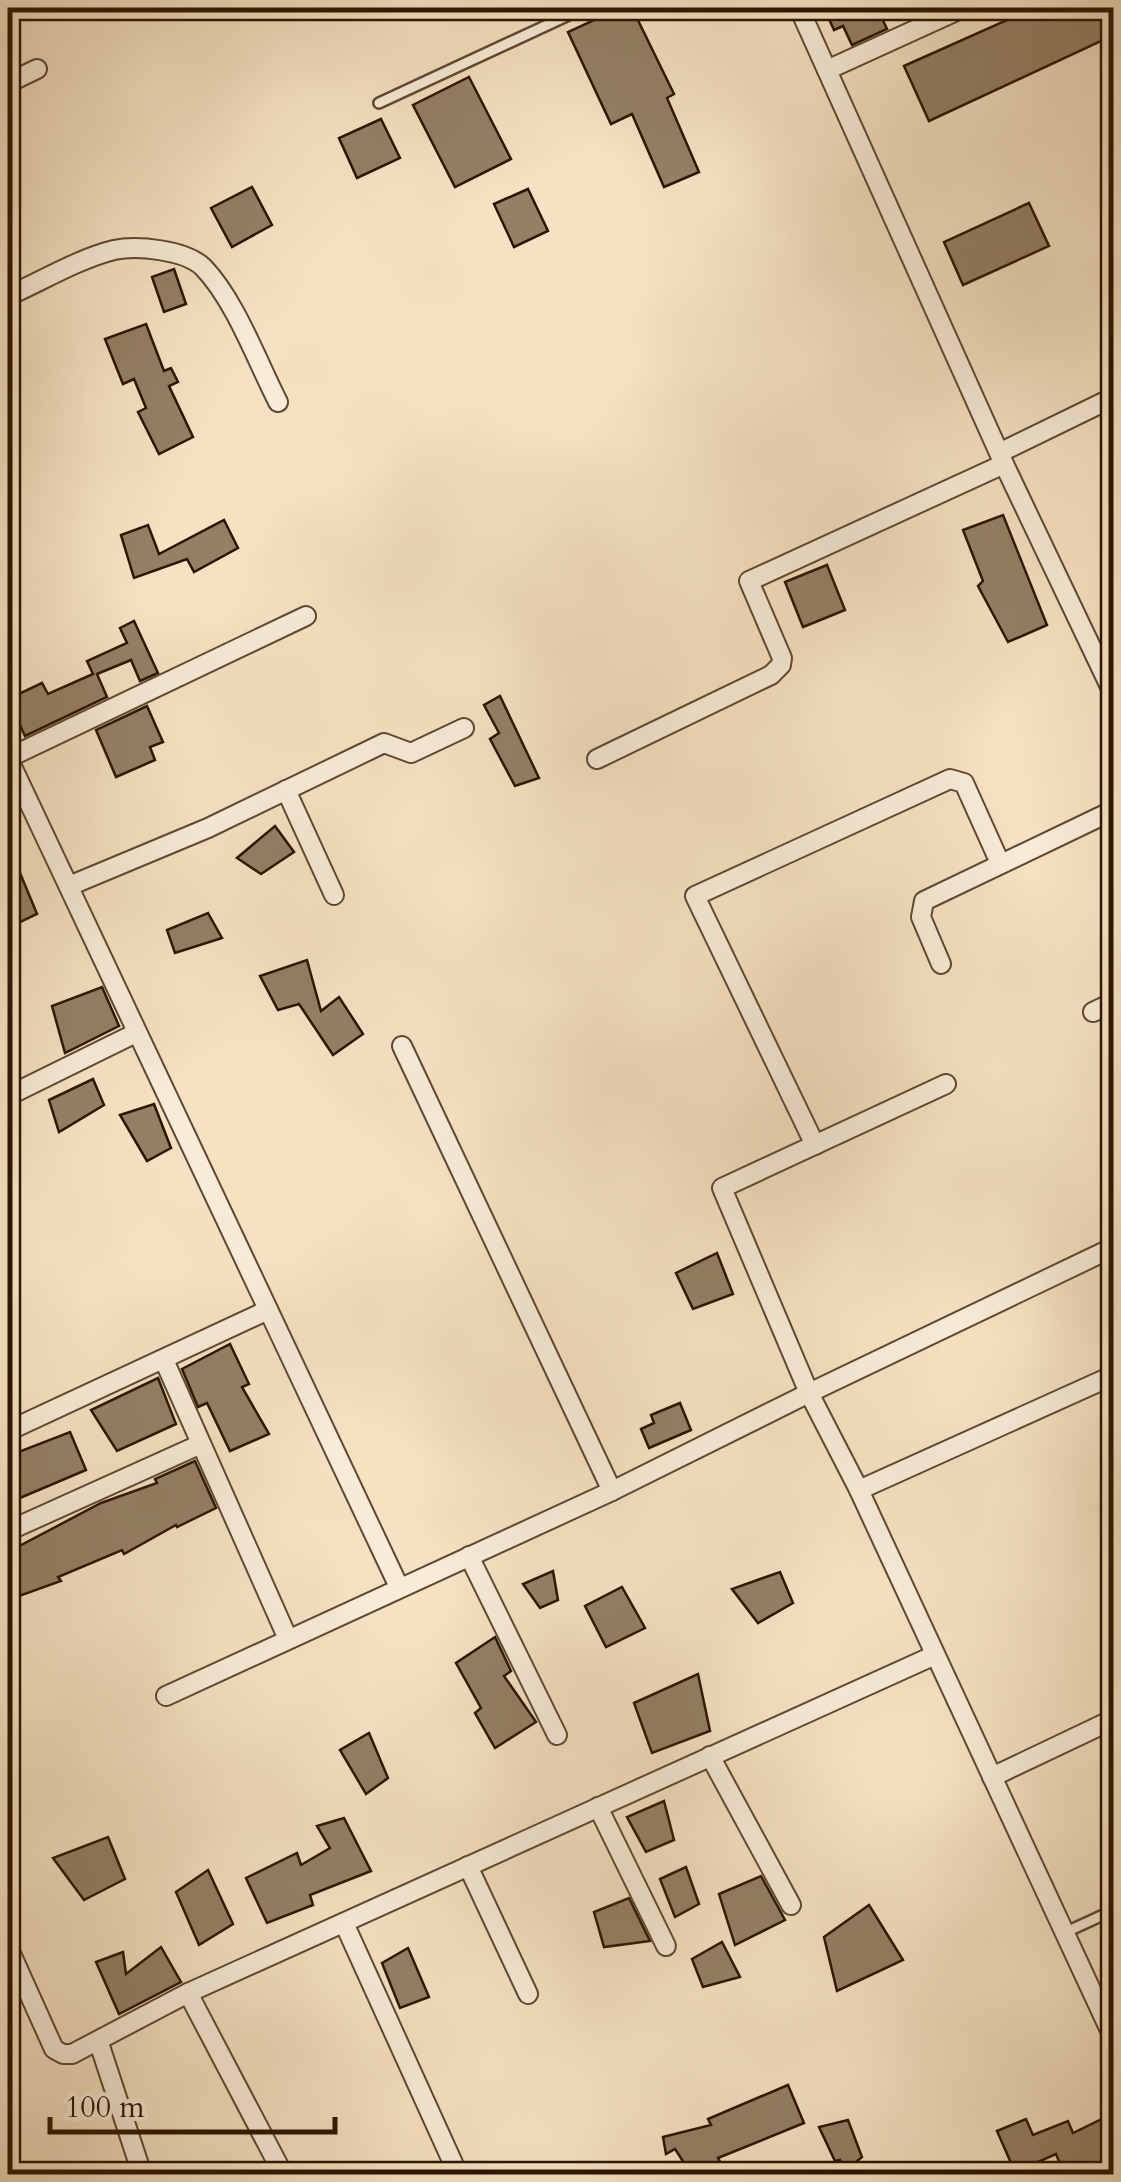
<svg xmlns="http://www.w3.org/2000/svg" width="1121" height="2182" font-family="Cardo,serif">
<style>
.building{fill:#948065;stroke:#2b1500;stroke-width:2.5}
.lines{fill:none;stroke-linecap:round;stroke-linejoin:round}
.service-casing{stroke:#5e4831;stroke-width:14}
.minor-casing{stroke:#5e4831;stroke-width:22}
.service{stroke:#f8ecd8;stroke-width:9}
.minor{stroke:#f8ecd8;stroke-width:18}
</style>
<rect width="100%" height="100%" fill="#f5e2c3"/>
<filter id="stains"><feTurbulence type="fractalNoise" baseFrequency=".002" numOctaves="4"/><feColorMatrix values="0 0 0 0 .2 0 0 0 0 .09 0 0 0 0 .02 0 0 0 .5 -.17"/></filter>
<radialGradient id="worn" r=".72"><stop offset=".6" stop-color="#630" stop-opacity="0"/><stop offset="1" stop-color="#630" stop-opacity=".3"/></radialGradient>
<!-- building -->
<g class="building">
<polygon points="620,8 632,8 674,94 667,98 699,172 664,187 632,114 611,124 568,32"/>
<polygon points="824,8 877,8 887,29 852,45 843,26 834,30"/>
<polygon points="1034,8 1114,8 1114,35 929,121 904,66"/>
<polygon points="469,77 511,159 455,187 413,105"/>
<polygon points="381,119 400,158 357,178 339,138"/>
<polygon points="252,187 272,225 232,247 211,208"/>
<polygon points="528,189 548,231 514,247 494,204"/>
<polygon points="1029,203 1049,246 963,285 944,242"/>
<polygon points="174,269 186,304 164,312 152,277"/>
<polygon points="146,324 164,371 171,368 178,382 169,386 193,437 159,454 138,412 146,408 134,379 123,384 105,339"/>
<polygon points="1003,515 1047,625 1008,642 978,586 983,581 963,530"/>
<polygon points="224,520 238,548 194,572 187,559 134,578 121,535 148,525 159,554"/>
<polygon points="827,565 845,610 803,627 785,582"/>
<polygon points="134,621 158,673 140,681 131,660 97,674 107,697 25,736 8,699 42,683 48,694 93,674 87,661 127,643 120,628"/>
<polygon points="500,696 539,778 515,786 490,739 499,733 484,705"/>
<polygon points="147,706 163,742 150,747 155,760 116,777 96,730"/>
<polygon points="275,826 294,852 261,874 237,858"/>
<polygon points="8,844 37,914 8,928"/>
<polygon points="208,913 222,938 175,953 167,930"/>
<polygon points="307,960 321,1011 339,997 363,1034 333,1055 299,1004 278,1010 260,976"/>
<polygon points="102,987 119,1026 65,1053 52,1006"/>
<polygon points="93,1079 104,1105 59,1132 49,1100"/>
<polygon points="154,1104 171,1148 147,1161 120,1115"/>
<polygon points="717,1253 733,1294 693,1309 676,1273"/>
<polygon points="230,1344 249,1384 242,1387 269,1434 230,1451 207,1403 198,1407 182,1369"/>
<polygon points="158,1378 176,1424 117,1451 91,1410"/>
<polygon points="680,1403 691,1430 649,1448 641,1429 654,1423 651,1415"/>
<polygon points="70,1432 86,1470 8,1503 8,1456"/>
<polygon points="195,1461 216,1508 177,1527 176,1525 124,1554 122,1550 58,1577 61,1581 8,1600 8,1552 101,1503 157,1483 155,1479"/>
<polygon points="553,1571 558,1600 540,1608 523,1584"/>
<polygon points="780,1572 793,1603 758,1623 732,1589"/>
<polygon points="622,1587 645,1628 606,1647 585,1606"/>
<polygon points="495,1637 511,1671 504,1676 536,1722 495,1748 475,1713 481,1708 456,1663"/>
<polygon points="698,1674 710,1731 652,1753 634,1703"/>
<polygon points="369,1733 388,1778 366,1794 340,1750"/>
<polygon points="664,1801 674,1840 646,1852 627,1817"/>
<polygon points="344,1818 371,1871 310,1895 313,1905 267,1923 246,1878 297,1853 301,1865 330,1848 317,1826"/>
<polygon points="108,1837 125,1879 84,1900 53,1858"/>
<polygon points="686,1867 699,1904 675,1917 660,1879"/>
<polygon points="208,1870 233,1924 199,1945 176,1892"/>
<polygon points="761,1876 785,1920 735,1945 719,1894"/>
<polygon points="629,1898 650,1941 604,1947 594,1912"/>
<polygon points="869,1905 903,1960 837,1991 824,1937"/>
<polygon points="722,1942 740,1977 703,1987 692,1959"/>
<polygon points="161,1947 181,1982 119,2014 96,1962 123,1952 126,1974"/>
<polygon points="408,1948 429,1997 400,2008 382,1963"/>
<polygon points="788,2085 804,2123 718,2158 723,2167 708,2170 704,2164 688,2169 675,2149 666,2154 663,2137 711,2125 708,2119"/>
<polygon points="1114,2113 1114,2157 1068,2174 1064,2174 1056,2154 1015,2172 997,2131 1026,2119 1033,2135 1068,2121 1073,2133"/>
<polygon points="848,2120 862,2157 857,2161 862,2172 847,2174 840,2160 835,2161 819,2127"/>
</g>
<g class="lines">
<!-- service casing -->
<g class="service-casing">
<g id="service">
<polyline points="379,103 584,8"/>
<polyline points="1064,1933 1114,1910"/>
</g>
</g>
<!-- minor casing -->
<g class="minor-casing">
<g id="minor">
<polyline points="799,8 1004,464 1114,695"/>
<polyline points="827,70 963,8"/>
<polyline points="8,83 37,69"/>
<path d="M8,296C42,281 78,259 114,250C137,245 185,250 203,267C235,300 257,361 278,402"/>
<polyline points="1001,452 1114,397"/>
<polyline points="8,758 399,1587"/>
<polyline points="8,758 306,616"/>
<polyline points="597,759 771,675 781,665 782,658 749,581 1004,464"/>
<polyline points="286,790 334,895"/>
<polyline points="69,886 208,828 384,743 411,753 464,728"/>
<polyline points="941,964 921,917 924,901 1114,810"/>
<polyline points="1093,1012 1114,1002"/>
<polyline points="402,1046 612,1491"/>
<polyline points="946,1084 722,1188 809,1393 859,1490 1114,2039"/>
<polyline points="8,1096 136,1033"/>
<polyline points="815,1145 695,896 950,779 964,783 1000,863"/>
<polyline points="164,1360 288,1639"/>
<polyline points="8,1431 268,1310"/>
<polyline points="859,1490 1114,1375"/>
<polyline points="8,1531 201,1444"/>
<polyline points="469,1556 557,1735"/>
<polyline points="166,1696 612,1491 809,1393 1114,1247"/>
<polyline points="710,1756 791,1905"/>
<polyline points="992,1777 1114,1719"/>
<polyline points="598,1807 666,1946"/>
<polyline points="468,1866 528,1994"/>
<polyline points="344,1923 453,2163"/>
<polyline points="8,1947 54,2049 63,2054 72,2054 188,1993 935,1655"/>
<polyline points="188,1993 282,2172"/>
<polyline points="99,2043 142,2174"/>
</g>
</g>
<!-- service -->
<use href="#service" class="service"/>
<!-- minor -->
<use href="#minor" class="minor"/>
</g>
<!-- margin -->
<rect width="1121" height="2182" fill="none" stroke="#f5e2c3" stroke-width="40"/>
<rect x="10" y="10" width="1101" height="2162" fill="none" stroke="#2b1500" stroke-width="5"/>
<rect x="20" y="20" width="1081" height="2142" fill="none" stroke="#2b1500" stroke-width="2.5"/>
<!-- scale -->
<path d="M50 2117v15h285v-15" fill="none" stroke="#2b1500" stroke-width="5"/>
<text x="65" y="2117" font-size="30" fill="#2b1500" stroke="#f8ecd8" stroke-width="8" paint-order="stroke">100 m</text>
<rect width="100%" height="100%" filter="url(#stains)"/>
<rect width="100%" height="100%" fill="url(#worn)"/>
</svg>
